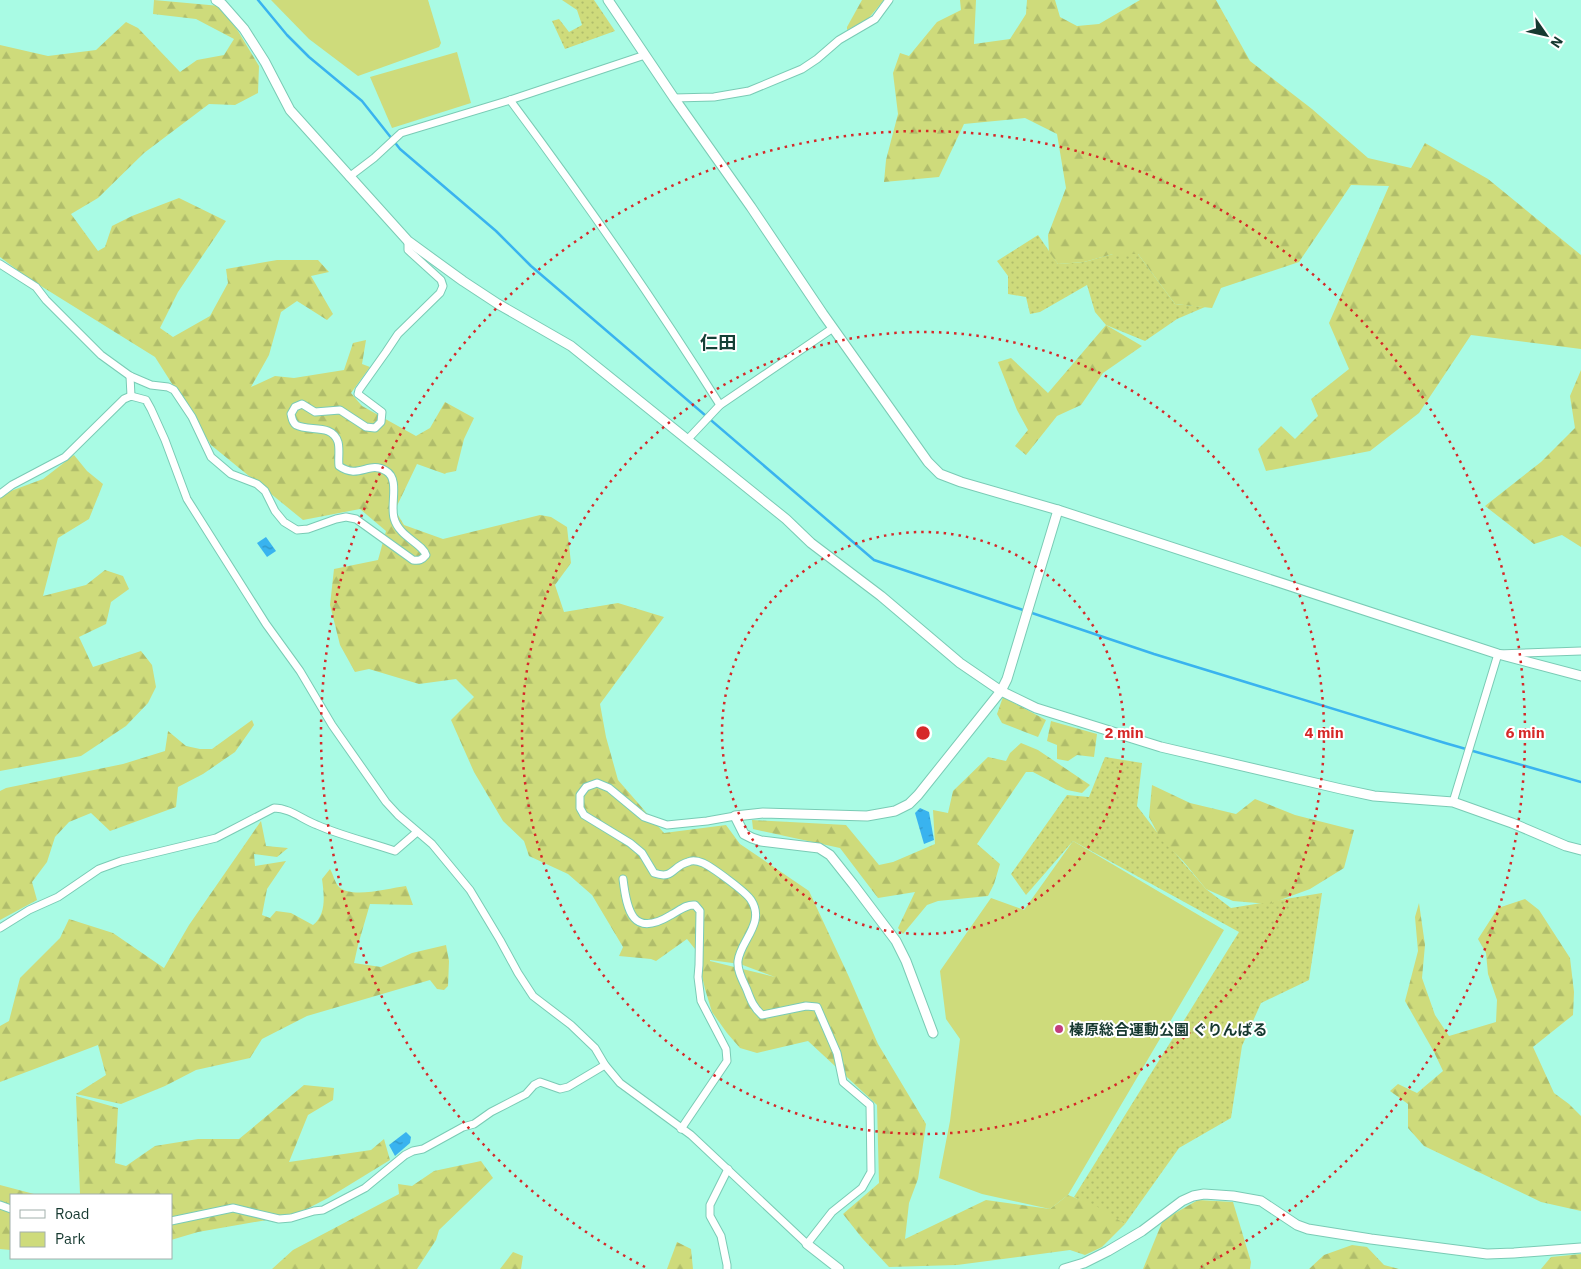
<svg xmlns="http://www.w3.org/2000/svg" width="1581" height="1269" font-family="'IBM Plex Sans','Noto Sans JP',sans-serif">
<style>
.grass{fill:url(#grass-dots)}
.forest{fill:url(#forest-firs);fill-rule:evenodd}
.park{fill:#cedb7b}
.water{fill:url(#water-ripples)}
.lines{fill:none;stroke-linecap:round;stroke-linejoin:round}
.stream{stroke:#39b3ef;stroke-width:2.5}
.minor-casing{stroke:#7acbb5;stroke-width:9}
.tertiary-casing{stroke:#7acbb5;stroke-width:11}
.minor{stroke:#fff;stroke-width:7}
.tertiary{stroke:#fff;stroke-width:9}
.ring{fill:none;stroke:#d62828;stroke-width:2.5;stroke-dasharray:2.5 5}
.poi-dot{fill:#c33d7d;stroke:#fff;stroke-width:2}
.labels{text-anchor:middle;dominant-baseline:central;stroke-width:4;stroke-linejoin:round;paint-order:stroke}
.poi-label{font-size:15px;font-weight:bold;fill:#163930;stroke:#fff;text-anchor:start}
.quarter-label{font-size:18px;font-weight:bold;fill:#144036;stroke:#fff}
.centre{fill:#d62828;stroke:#fff;stroke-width:2.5}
.ring-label{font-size:15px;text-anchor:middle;font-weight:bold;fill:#d62828;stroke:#fff;stroke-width:4;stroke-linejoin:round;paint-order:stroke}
</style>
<defs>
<pattern id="grass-dots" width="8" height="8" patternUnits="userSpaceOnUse" patternTransform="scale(1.25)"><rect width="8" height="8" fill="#cedb7b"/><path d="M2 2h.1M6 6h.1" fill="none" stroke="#b0bd6b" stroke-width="1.8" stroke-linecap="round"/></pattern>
<pattern id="forest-firs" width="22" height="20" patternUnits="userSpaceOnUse" patternTransform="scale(1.25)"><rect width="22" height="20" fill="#cedb7b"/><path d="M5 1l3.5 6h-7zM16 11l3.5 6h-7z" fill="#b0bd6b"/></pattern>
<pattern id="water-ripples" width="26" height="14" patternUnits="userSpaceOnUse" patternTransform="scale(1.25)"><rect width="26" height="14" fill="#39b3ef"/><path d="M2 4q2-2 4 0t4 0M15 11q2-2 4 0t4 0" fill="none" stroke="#2f93c2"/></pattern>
</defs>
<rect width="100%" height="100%" fill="#a9fbe4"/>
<!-- grass -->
<g class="grass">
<polygon points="562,0 594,0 615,31 565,49 552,21 559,19 569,32 582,25 577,10"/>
<polygon points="1038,235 1058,264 1084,262 1113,254 1138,254 1175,304 1205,307 1177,319 1145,341 1106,325 1095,312 1087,285 1040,312 1030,314 1026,297 1008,294 1008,276 997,261"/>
<polygon points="1105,757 1142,763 1137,806 1156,831 1206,889 1231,908 1322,893 1309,980 1261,1003 1242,1046 1231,1118 1179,1148 1125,1224 1074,1197 1239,932 1073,841 1026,895 1011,874 1067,795 1089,797"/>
</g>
<!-- forest -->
<g class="forest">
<path d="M154,0L220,6L238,31L259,66L258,93L235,105L209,104L144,153L98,198L71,214L98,251L105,247L112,226L132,216L179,198L226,221L178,292L160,328L173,337L210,316L228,283L226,269L277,260H318L329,272L311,276L333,314L327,320L297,301L281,312L269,355L251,387L275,376L294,378L344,370L353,343L366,340L362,364L370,367L351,393L362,406L416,436L430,428L445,402L474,418L464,439L456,471L446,473L445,474L417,464L395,510L404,525L443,539L540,515L551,517L567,527L571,563L555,585L564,612L618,603L664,617L600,704L606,737L618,780L664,833L726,825L740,844L809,891L849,977L878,1044L926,1124L918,1179L909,1203L905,1239L986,1200L1050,1209L1068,1195L1096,1206L1125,1224L1102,1247L1085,1255L1070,1250L957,1265L889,1267L862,1238L843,1214L879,1183L877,1105L808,1041L757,1053L740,1048L727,1033L712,1012L705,989L702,976L703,959L687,939L656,961L651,959L619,956L623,947L592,895L568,874L529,856L524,841L503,821L474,772L451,720L474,697L456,679L419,684L369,669L355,672L340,645L330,605L334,569L378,560L386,531L360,509L303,520L211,445L155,357L28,278L0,257V45L48,56L96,50L126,22L138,28L180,72L197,60L224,55L234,39L196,19L153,14ZM710,960L740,964L775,977L710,961Z"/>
<polygon points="862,0 884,0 867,20 847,30 847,27"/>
<polygon points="960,0 976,0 974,44 1010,39 1026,14 1027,0 1055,0 1060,17 1077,26 1099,24 1140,0 1216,0 1250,61 1312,109 1368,158 1411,168 1425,143 1488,179 1581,255 1581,349 1471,335 1419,413 1370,451 1266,471 1258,449 1281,426 1295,439 1318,416 1311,399 1349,369 1329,323 1389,186 1351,185 1299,262 1221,288 1212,308 1175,304 1138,254 1113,254 1084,262 1058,264 1049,252 1048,235 1066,188 1057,134 1025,118 964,124 939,177 884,182 886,160 898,114 893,73 900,53 909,56 937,22 961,10"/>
<polygon points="1106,325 1142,346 1103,373 1081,405 1057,416 1026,455 1015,446 1028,430 1017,410 998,362 1011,358 1048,393"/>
<polygon points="1581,370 1581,547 1562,535 1534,544 1485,506 1541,462 1575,428 1570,396"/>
<polygon points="74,455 87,471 103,484 89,519 58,538 43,596 86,585 105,570 123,576 129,589 111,602 106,624 79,637 93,667 141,651 152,665 156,687 148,703 126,726 81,756 0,771 0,495 43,479"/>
<polygon points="1003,697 1046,720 1038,737 1002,723 997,714"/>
<polygon points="252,720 254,725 235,752 203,774 178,787 176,807 110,831 91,813 69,822 55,837 47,862 32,882 37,900 0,920 0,791 6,788 123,764 165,751 168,731 186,746 200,749 212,749"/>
<polygon points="1051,721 1097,734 1094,757 1077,755 1068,761 1057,759 1057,745 1047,741"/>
<polygon points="1021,743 1038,750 1090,785 1082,793 1067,790 1033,772 1026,772 977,844 1000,864 994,884 988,896 938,901 927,905 903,934 898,928 915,892 878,898 840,848 753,829 752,820 846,825 879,865 893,862 935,844 933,810 948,813 953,791 988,757 1006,761 1010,753"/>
<polygon points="1152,785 1190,803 1236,814 1255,799 1295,815 1354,830 1344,868 1310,889 1269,904 1233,901 1206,889 1183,861 1161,840 1149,817"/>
<path d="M261,821L266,846L288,848L277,857L254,854L255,866L286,861L267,889L262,915L270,918L276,911L291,913L313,925C327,914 324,894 322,879L330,869C333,874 335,883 339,887C352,899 389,888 406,886L413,905L370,904L358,945L354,963L381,967L412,953L446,945L449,961L448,986L444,990L437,989L430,980L307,1016L262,1039L250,1058L196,1070L165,1086L121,1104L76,1094L106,1075L98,1045L0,1082V1026L9,1021L20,978L60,938L69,919L113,933L164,968L189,925Z"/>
<polygon points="1525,899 1539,910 1570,958 1574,992 1573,1015 1533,1047 1554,1093 1569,1104 1581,1116 1581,1211 1541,1202 1424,1146 1408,1128 1408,1104 1390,1091 1398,1084 1417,1093 1443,1071 1434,1052 1405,1001 1418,951 1415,917 1419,903 1425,945 1422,978 1435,1015 1449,1036 1496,1022 1497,1000 1488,974 1486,953 1478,939 1498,908"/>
<polygon points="304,1085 334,1088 333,1100 308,1115 289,1162 371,1150 384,1139 390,1160 328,1198 295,1215 198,1232 171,1240 171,1195 11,1195 11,1250 0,1249 0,1185 34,1194 80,1194 76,1096 118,1108 115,1163 126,1166 155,1146 198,1139 239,1139"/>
<polygon points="481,1161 493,1178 439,1230 436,1240 417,1269 272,1269 293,1250 399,1194 398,1184 412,1186 434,1171"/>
<polygon points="1198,1200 1233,1202 1251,1262 1250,1269 1143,1269 1163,1220"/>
<polygon points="677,1242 691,1249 693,1269 667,1269"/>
<polygon points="1352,1245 1367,1247 1384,1265 1399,1269 1309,1269 1324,1255"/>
<polygon points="513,1252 523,1256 521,1269 500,1269"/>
<polygon points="1581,1254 1581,1269 1541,1269 1551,1257"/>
</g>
<!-- park -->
<g class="park">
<polygon points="271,0 428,0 441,43 439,47 358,76 309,39"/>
<polygon points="457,52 471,103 392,128 370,77"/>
<polygon points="1073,841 1224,930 1068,1195 1050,1209 982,1194 939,1178 950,1121 960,1039 946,1019 940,971 991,898 1024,910"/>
</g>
<!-- water -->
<g class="water">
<polygon points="266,537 276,551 267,557 257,543"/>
<polygon points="920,808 929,812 934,840 924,844 915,813"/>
<polygon points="406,1132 411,1137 410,1143 395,1156 389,1145"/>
</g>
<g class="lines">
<!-- stream -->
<polyline class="stream" points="258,0 287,35 309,57 362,101 400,149 496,231 531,266 874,560 1154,654 1445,743 1581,782"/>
<!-- minor casing -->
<g class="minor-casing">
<g id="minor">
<polyline points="674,98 714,97 749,91 802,69 817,59 839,40 875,19 889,0"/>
<path d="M510,100C584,199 654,300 720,405"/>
<polyline points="349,177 374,158 401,133 510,100 645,55"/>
<path d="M0,264L36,287L46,300L101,355L130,376L151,385L168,387L174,390L192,417L211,457L231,474L257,484L265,491L275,511L284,522L297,530L308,529L336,519L346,517L356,519L413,560C419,561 422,560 426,555C422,543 399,537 394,518C390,504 400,479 386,471C369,460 359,480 339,466C338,459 340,449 338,442C332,423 309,432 296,425C292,422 292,418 291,414L295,407L302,404L315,412L340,410L366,427L375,428L381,422L382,412L358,394L359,390L386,352L398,334L440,293L443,286L441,280L408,250V241"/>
<polyline points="130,376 131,396"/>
<polyline points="688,439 720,405 833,328"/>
<path d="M0,494L12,485L65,457L124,399L131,396L146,400L151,409L165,440L187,499L266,624L300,671L332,725L386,802L398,815L432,844L470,890L500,940L518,973L533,996L571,1025L595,1048L605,1065L620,1083L691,1135L807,1244L832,1212L862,1188L871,1172L870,1105L843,1082L837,1053L817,1007L806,1006L762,1015C754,1008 751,1001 747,990C743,981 737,971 738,961C740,941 766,923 751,900C746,892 712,867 703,863C698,861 692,860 688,862C672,866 674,880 654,873L642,853L630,843L584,815L580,808V795L586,787L597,783L609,788L644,817L667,825L707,821L735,816"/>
<polyline points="1453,802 1498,654 1581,651"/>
<path d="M623,879C627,912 633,938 671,915C679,911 686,904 695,905L700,911L699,965L698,977L701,1001L726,1049L727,1061L681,1129"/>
<path d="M0,928L29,910L58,897L99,869L121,861L216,838L274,808C290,808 303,820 317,825C342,836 369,842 395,851L417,832"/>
<polyline points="0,1205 11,1209"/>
<polyline points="171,1221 233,1208 279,1219 291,1218 314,1211 323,1210 365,1188 405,1155 413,1151 423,1149 463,1127 474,1124 491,1112 526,1094 534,1085 540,1082 560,1089 568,1087 605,1065"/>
<polyline points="727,1269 727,1265 721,1236 710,1216 710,1205 728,1169"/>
</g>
</g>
<!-- tertiary casing -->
<g class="tertiary-casing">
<g id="tertiary">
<polyline points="216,0 222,4 244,29 265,62 290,110 408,241 463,281 498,304 571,346 786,519 811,543 881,596 960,663 1001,691 1036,708 1161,747 1341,789 1374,796 1453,802 1512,823 1566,846 1581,850"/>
<polyline points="608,0 674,98 751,207 823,314 928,462 940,474 961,482 1058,510 1498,654 1581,676"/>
<polyline points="933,1033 906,961 896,941 853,884 830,855 819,848 761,841 752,838 744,834 735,816 763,813 867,816 895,811 909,804 918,795 1001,691 1007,679 1058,510"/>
<polyline points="807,1244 839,1269"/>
<polyline points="1064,1269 1084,1263 1108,1251 1142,1231 1182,1201 1193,1196 1204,1194 1233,1196 1261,1201 1297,1225 1308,1229 1371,1239 1487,1254 1514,1253 1581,1248"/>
</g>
</g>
<!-- minor -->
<use href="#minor" class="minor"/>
<!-- tertiary -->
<use href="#tertiary" class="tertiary"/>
</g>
<!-- distance rings -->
<g class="ring">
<circle cx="923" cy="733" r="201"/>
<circle cx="923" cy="733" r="401"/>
<path d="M645 1267A602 602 0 1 1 1201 1267"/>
</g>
<!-- markers -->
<circle class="poi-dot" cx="1059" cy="1029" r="5"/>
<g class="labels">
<!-- poi labels -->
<g class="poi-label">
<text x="1069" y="1029">榛原総合運動公園 ぐりんぱる</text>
</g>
<!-- quarter labels -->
<g class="quarter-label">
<text x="718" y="342">仁田</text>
</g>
</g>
<circle cx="923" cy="733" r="8" class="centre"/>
<g class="ring-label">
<text x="1124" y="738">2 min</text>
<text x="1324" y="738">4 min</text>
<text x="1525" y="738">6 min</text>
</g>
<!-- legend -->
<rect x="10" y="1194" width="162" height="65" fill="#ffffff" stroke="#a2b0ac"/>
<rect x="20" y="1210" width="25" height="8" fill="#ffffff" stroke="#a2b0ac"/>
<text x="55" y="1219" font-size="15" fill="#163930">Road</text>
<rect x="20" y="1232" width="25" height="15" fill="#cedb7b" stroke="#a2b0ac"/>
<text x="55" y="1244" font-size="15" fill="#163930">Park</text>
<!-- north arrow -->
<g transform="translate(1546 35) rotate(124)" stroke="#ffffff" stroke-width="4" paint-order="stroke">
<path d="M0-4L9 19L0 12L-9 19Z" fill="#163930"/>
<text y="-8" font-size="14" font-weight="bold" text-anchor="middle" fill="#163930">N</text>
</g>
</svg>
